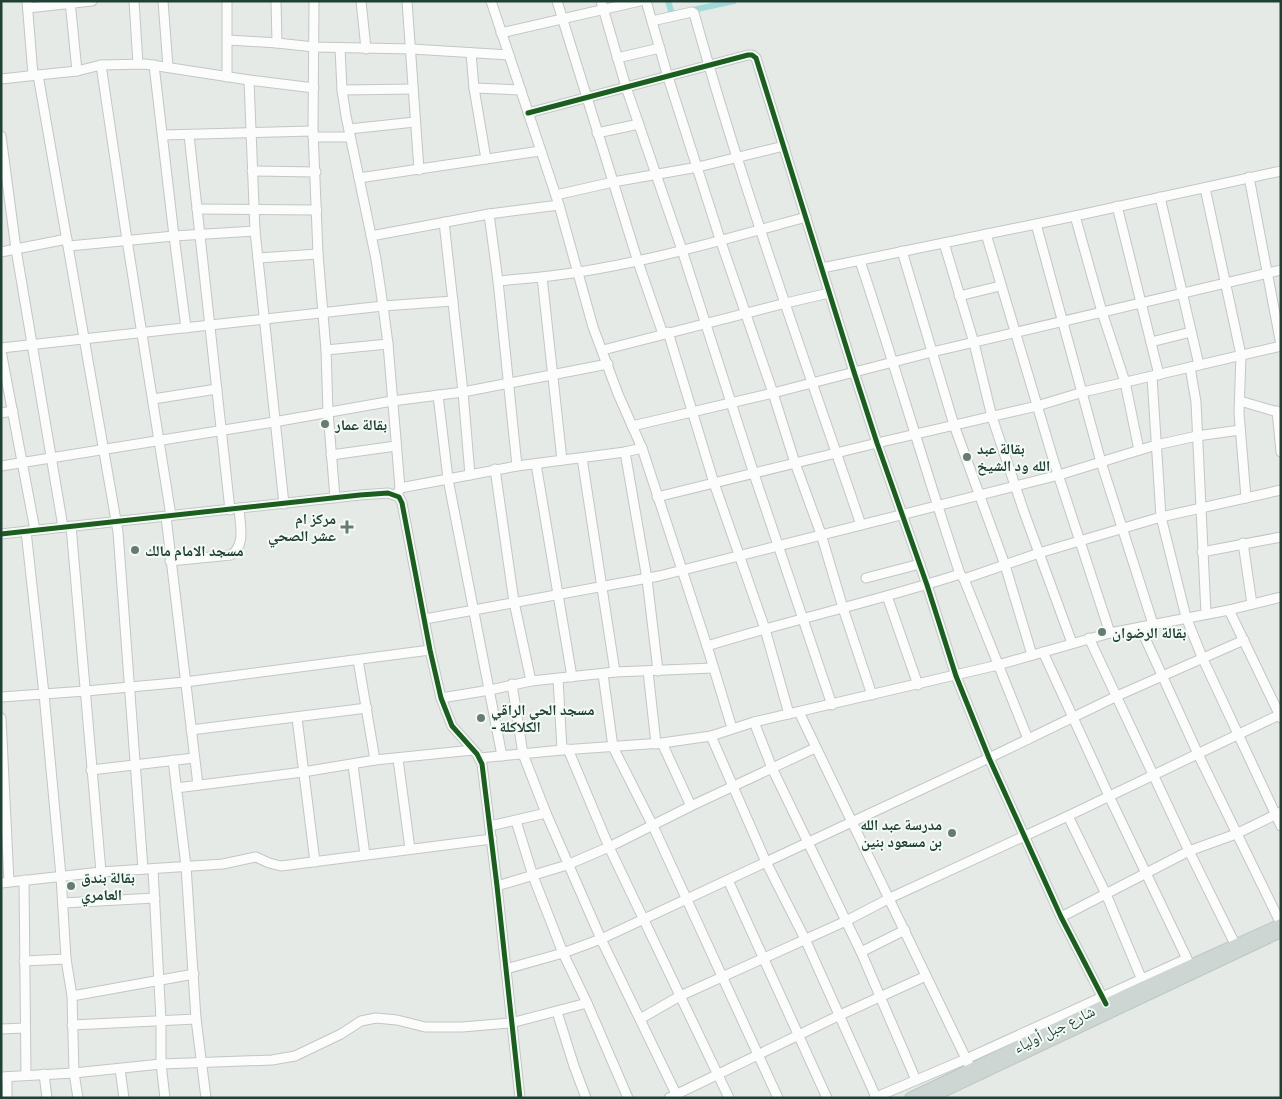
<svg xmlns="http://www.w3.org/2000/svg" width="1282" height="1099" font-family="'Public Sans','Noto Naskh Arabic',sans-serif">
<style>
.lines{fill:none;stroke-linecap:round;stroke-linejoin:round}
.canal{stroke:#a2d9db;stroke-width:6}
.minor-casing{stroke:#c2c7c4;stroke-width:11}
.major-casing{stroke:#bcc7c2;stroke-width:12}
.minor{stroke:#fbfcfb;stroke-width:9}
.major{stroke:#cdd6d3;stroke-width:10}
.cycleway-casing{stroke:#f3faf6;stroke-width:8}
.cycleway{stroke:#1b5e20;stroke-width:5}
.poi-dot{fill:#667c73;stroke:#f3faf6;stroke-width:2}
.labels{text-anchor:middle;dominant-baseline:central;stroke-width:4;stroke-linejoin:round;paint-order:stroke}
.poi-label{font-size:15px;font-weight:bold;fill:#214034;stroke:#f3faf6;text-anchor:start}
.street-label{font-size:15px;fill:#214034;stroke:#f3faf6}
</style>
<rect width="100%" height="100%" fill="#e5eae7"/>
<g class="lines">
<!-- canal -->
<g class="canal">
<polyline points="668,1 672,14 678,13"/>
<polyline points="688,11 734,1"/>
</g>
<!-- minor casing -->
<g class="minor-casing">
<g id="minor">
<polyline points="27,1 33,75"/>
<polyline points="70,1 77,71"/>
<polyline points="134,1 138,64"/>
<polyline points="163,1 168,67"/>
<polyline points="227,1 227,77"/>
<polyline points="276,1 277,43"/>
<polyline points="314,1 313,131 318,254 326,350 328,412 335,498"/>
<polyline points="361,1 366,49"/>
<polyline points="407,1 419,170"/>
<polyline points="491,1 559,205 593,327 618,394 642,448 707,646 732,728"/>
<polyline points="557,1 638,262 663,334"/>
<polyline points="601,1 626,87 682,250 754,474 832,705"/>
<polyline points="646,1 668,77 720,239 773,393 795,463 821,534 843,608 872,695"/>
<polyline points="28,8 92,1"/>
<path d="M652,21L692,12L694,13C742,186 803,355 861,525"/>
<polyline points="501,33 640,1"/>
<polyline points="228,40 277,43 314,47 412,49 509,55"/>
<polyline points="340,48 342,90 346,116 376,259 383,306 388,344 400,488 397,495"/>
<polyline points="471,53 474,88 486,159"/>
<polyline points="617,58 660,48"/>
<polyline points="101,65 127,240 171,516"/>
<polyline points="154,65 174,236 186,328"/>
<polyline points="38,75 77,71 101,65 145,64 249,80 314,88"/>
<polyline points="1,79 38,75 118,532 143,869"/>
<polyline points="249,80 255,231 284,504"/>
<polyline points="474,88 521,90"/>
<polyline points="342,90 413,89"/>
<polyline points="528,113 748,55 752,55 756,58 854,372 877,443 927,585 956,676 989,758 1061,917 1106,1004"/>
<polyline points="349,129 415,122"/>
<polyline points="597,133 639,124"/>
<polyline points="163,135 313,131"/>
<polyline points="189,135 230,510"/>
<polyline points="1,136 16,249 63,527"/>
<polyline points="313,137 350,137"/>
<polyline points="252,171 316,172"/>
<polyline points="1249,177 1281,345"/>
<polyline points="359,178 540,151"/>
<polyline points="1205,188 1241,355 1239,413 1246,498"/>
<polyline points="556,195 613,182 698,167 784,146"/>
<polyline points="1160,197 1199,365"/>
<polyline points="1117,206 1159,375"/>
<polyline points="197,209 317,210"/>
<polyline points="489,214 498,281 517,466"/>
<polyline points="1075,216 1102,312 1125,382 1139,450"/>
<polyline points="444,222 463,392 470,475"/>
<polyline points="1036,224 1101,462 1153,624"/>
<polyline points="986,234 1054,462 1110,633"/>
<polyline points="371,236 489,214 559,205"/>
<polyline points="944,243 974,343 992,417 1024,512 1072,643"/>
<polyline points="69,246 174,236 255,231"/>
<polyline points="902,251 954,425 1005,565 1032,655"/>
<polyline points="1,252 67,239"/>
<polyline points="258,258 318,254"/>
<path d="M860,261C895,365 925,470 960,574L964,579L1028,739"/>
<polyline points="822,268 1075,216 1281,171"/>
<polyline points="498,281 542,277"/>
<polyline points="959,296 1000,286"/>
<polyline points="668,332 714,483 765,629 789,714"/>
<polyline points="1151,342 1191,332"/>
<polyline points="1,348 383,306 453,301"/>
<polyline points="326,350 388,344"/>
<polyline points="603,350 786,303 829,293"/>
<polyline points="1,351 35,530"/>
<polyline points="1190,367 1196,402 1206,614"/>
<polyline points="1152,377 1161,517 1186,617 1202,657 1281,826"/>
<polyline points="438,395 448,479 502,756"/>
<polyline points="153,399 217,389"/>
<polyline points="1240,401 1281,413"/>
<polyline points="1277,411 1281,452"/>
<polyline points="1,413 13,411"/>
<polyline points="632,426 773,393 932,352 1281,270"/>
<polyline points="625,452 647,579 658,671"/>
<polyline points="331,455 396,446"/>
<polyline points="582,458 615,672"/>
<path d="M562,460L542,277C632,267 719,241 806,217"/>
<polyline points="536,464 572,677"/>
<polyline points="1,466 274,422 392,401 463,392 608,364"/>
<polyline points="495,469 514,602 531,681"/>
<polyline points="400,488 517,466 625,452 642,448"/>
<polyline points="657,497 877,443 1037,406 1083,392 1281,346"/>
<polyline points="166,517 198,785"/>
<polyline points="71,526 101,872"/>
<polyline points="26,531 44,694 61,876 66,959 72,996 74,1073 78,1098"/>
<polyline points="1,534 360,495 388,493 399,497 402,503 430,650 441,698 452,726 477,754 482,764 497,886 520,1098"/>
<polyline points="1243,543 1252,604"/>
<polyline points="1202,552 1281,537"/>
<path d="M170,561L231,555C246,545 240,525 239,508"/>
<polyline points="866,578 920,564"/>
<polyline points="964,579 1039,553 1161,517 1281,490"/>
<polyline points="887,596 918,685"/>
<polyline points="1229,610 1281,718"/>
<polyline points="425,619 659,576 1059,475 1156,445 1197,436 1240,430"/>
<polyline points="1140,627 1198,754 1281,924"/>
<polyline points="1089,638 1189,851 1235,944"/>
<path d="M707,646C791,620 877,601 960,574"/>
<polyline points="1043,652 1109,796 1190,965"/>
<polyline points="358,660 375,760"/>
<polyline points="648,671 656,744"/>
<polyline points="603,674 613,747 653,826 778,1098"/>
<polyline points="558,679 562,750"/>
<polyline points="512,684 523,754 546,813 601,939 678,1098"/>
<polyline points="1,697 86,691 185,682 430,650"/>
<polyline points="441,698 490,690 531,681 615,672 713,668"/>
<polyline points="799,712 971,1069"/>
<polyline points="1,718 9,882"/>
<polyline points="297,718 315,862"/>
<polyline points="754,722 772,768 861,952 916,1080"/>
<polyline points="191,730 367,708"/>
<polyline points="711,736 766,862 805,939 876,1097"/>
<polyline points="662,743 691,806"/>
<polyline points="568,749 609,847 729,1098"/>
<polyline points="480,758 562,750 662,743 711,736 754,722 998,665 1110,633 1229,610 1281,597"/>
<polyline points="398,759 410,849"/>
<polyline points="173,760 186,866 196,1019 206,1098"/>
<polyline points="353,765 365,855"/>
<polyline points="91,770 194,758"/>
<polyline points="176,788 303,772 375,760 473,750"/>
<polyline points="1068,816 1106,894 1142,980"/>
<polyline points="516,821 533,876 563,953 587,1003 628,1098"/>
<polyline points="490,826 546,813"/>
<polyline points="153,869 161,1021 161,1064 165,1098"/>
<polyline points="24,880 26,1075"/>
<polyline points="728,880 827,1098"/>
<polyline points="1,883 101,872 223,864 256,857 269,863 281,866 492,839"/>
<polyline points="497,886 567,865 609,847 691,806 815,748"/>
<polyline points="63,903 155,898"/>
<polyline points="1061,917 1189,851 1236,834 1281,812"/>
<polyline points="861,952 905,930"/>
<polyline points="24,961 66,959"/>
<polyline points="506,969 563,953 601,939 989,758 1117,696 1244,640"/>
<polyline points="72,996 194,974"/>
<polyline points="557,1012 574,1066 586,1098"/>
<polyline points="640,1019 680,996 846,921 890,898 1068,816 1281,714"/>
<polyline points="72,1025 196,1019"/>
<polyline points="1,1029 25,1028"/>
<polyline points="120,1069 124,1098"/>
<polyline points="44,1074 47,1098"/>
<polyline points="1,1077 74,1073 161,1064 272,1060 295,1056 341,1034 361,1021 376,1018 397,1020 425,1027 462,1027 511,1023 587,1003"/>
<polyline points="7,1077 7,1098"/>
<polyline points="669,1098 840,1015 926,976"/>
<polyline points="874,1098 966,1059 1186,959"/>
</g>
</g>
<!-- major casing -->
<g class="major-casing">
<g id="major">
<polyline points="910,1098 1129,993 1281,924"/>
<polyline points="930,1098 1281,932"/>
</g>
</g>
<!-- minor -->
<use href="#minor" class="minor"/>
<!-- major -->
<use href="#major" class="major"/>
<!-- cycleway casing -->
<g class="cycleway-casing">
<g id="cycleway">
<polyline points="528,113 748,55 752,55 756,58 854,372 877,443 927,585 956,676 989,758 1061,917 1106,1004"/>
<polyline points="1,534 360,495 388,493 399,497 402,503 430,650 441,698 452,726 477,754 482,764 497,886 520,1098"/>
</g>
</g>
<!-- cycleway -->
<use href="#cycleway" class="cycleway"/>
</g>
<!-- markers -->
<g class="poi-dot">
<circle cx="325" cy="424" r="5"/>
<circle cx="967" cy="457" r="5"/>
<path d="M344.5 519.5h5v5h5v5h-5v5h-5v-5h-5v-5h5z"/>
<circle cx="135" cy="550" r="5"/>
<circle cx="1102" cy="632" r="5"/>
<circle cx="481" cy="718" r="5"/>
<circle cx="952" cy="833" r="5"/>
<circle cx="71" cy="886" r="5"/>
</g>
<g class="labels">
<!-- poi labels -->
<g class="poi-label">
<text x="335" y="424">بقالة عمار</text>
<text x="977" y="448">بقالة عبد<tspan x="977" dy="17">الله ود الشيخ</tspan></text>
<text x="336" y="518" text-anchor="end">مركز ام<tspan x="336" dy="17">عشر الصحي</tspan></text>
<text x="145" y="550">مسجد الامام مالك</text>
<text x="1112" y="632">بقالة الرضوان</text>
<text x="491" y="709">مسجد الحي الراقي<tspan x="491" dy="17">- الكلاكلة</tspan></text>
<text x="942" y="824" text-anchor="end">مدرسة عبد الله<tspan x="942" dy="17">بن مسعود بنين</tspan></text>
<text x="81" y="877">بقالة بندق<tspan x="81" dy="17">العامري</tspan></text>
</g>
<!-- street labels -->
<g class="street-label">
<text transform="translate(1054 1029) rotate(-26)">شارع جبل أولياء</text>
</g>
</g>
<!-- border -->
<rect width="1282" height="1099" fill="none" stroke="#214034" stroke-width="5"/>
</svg>
